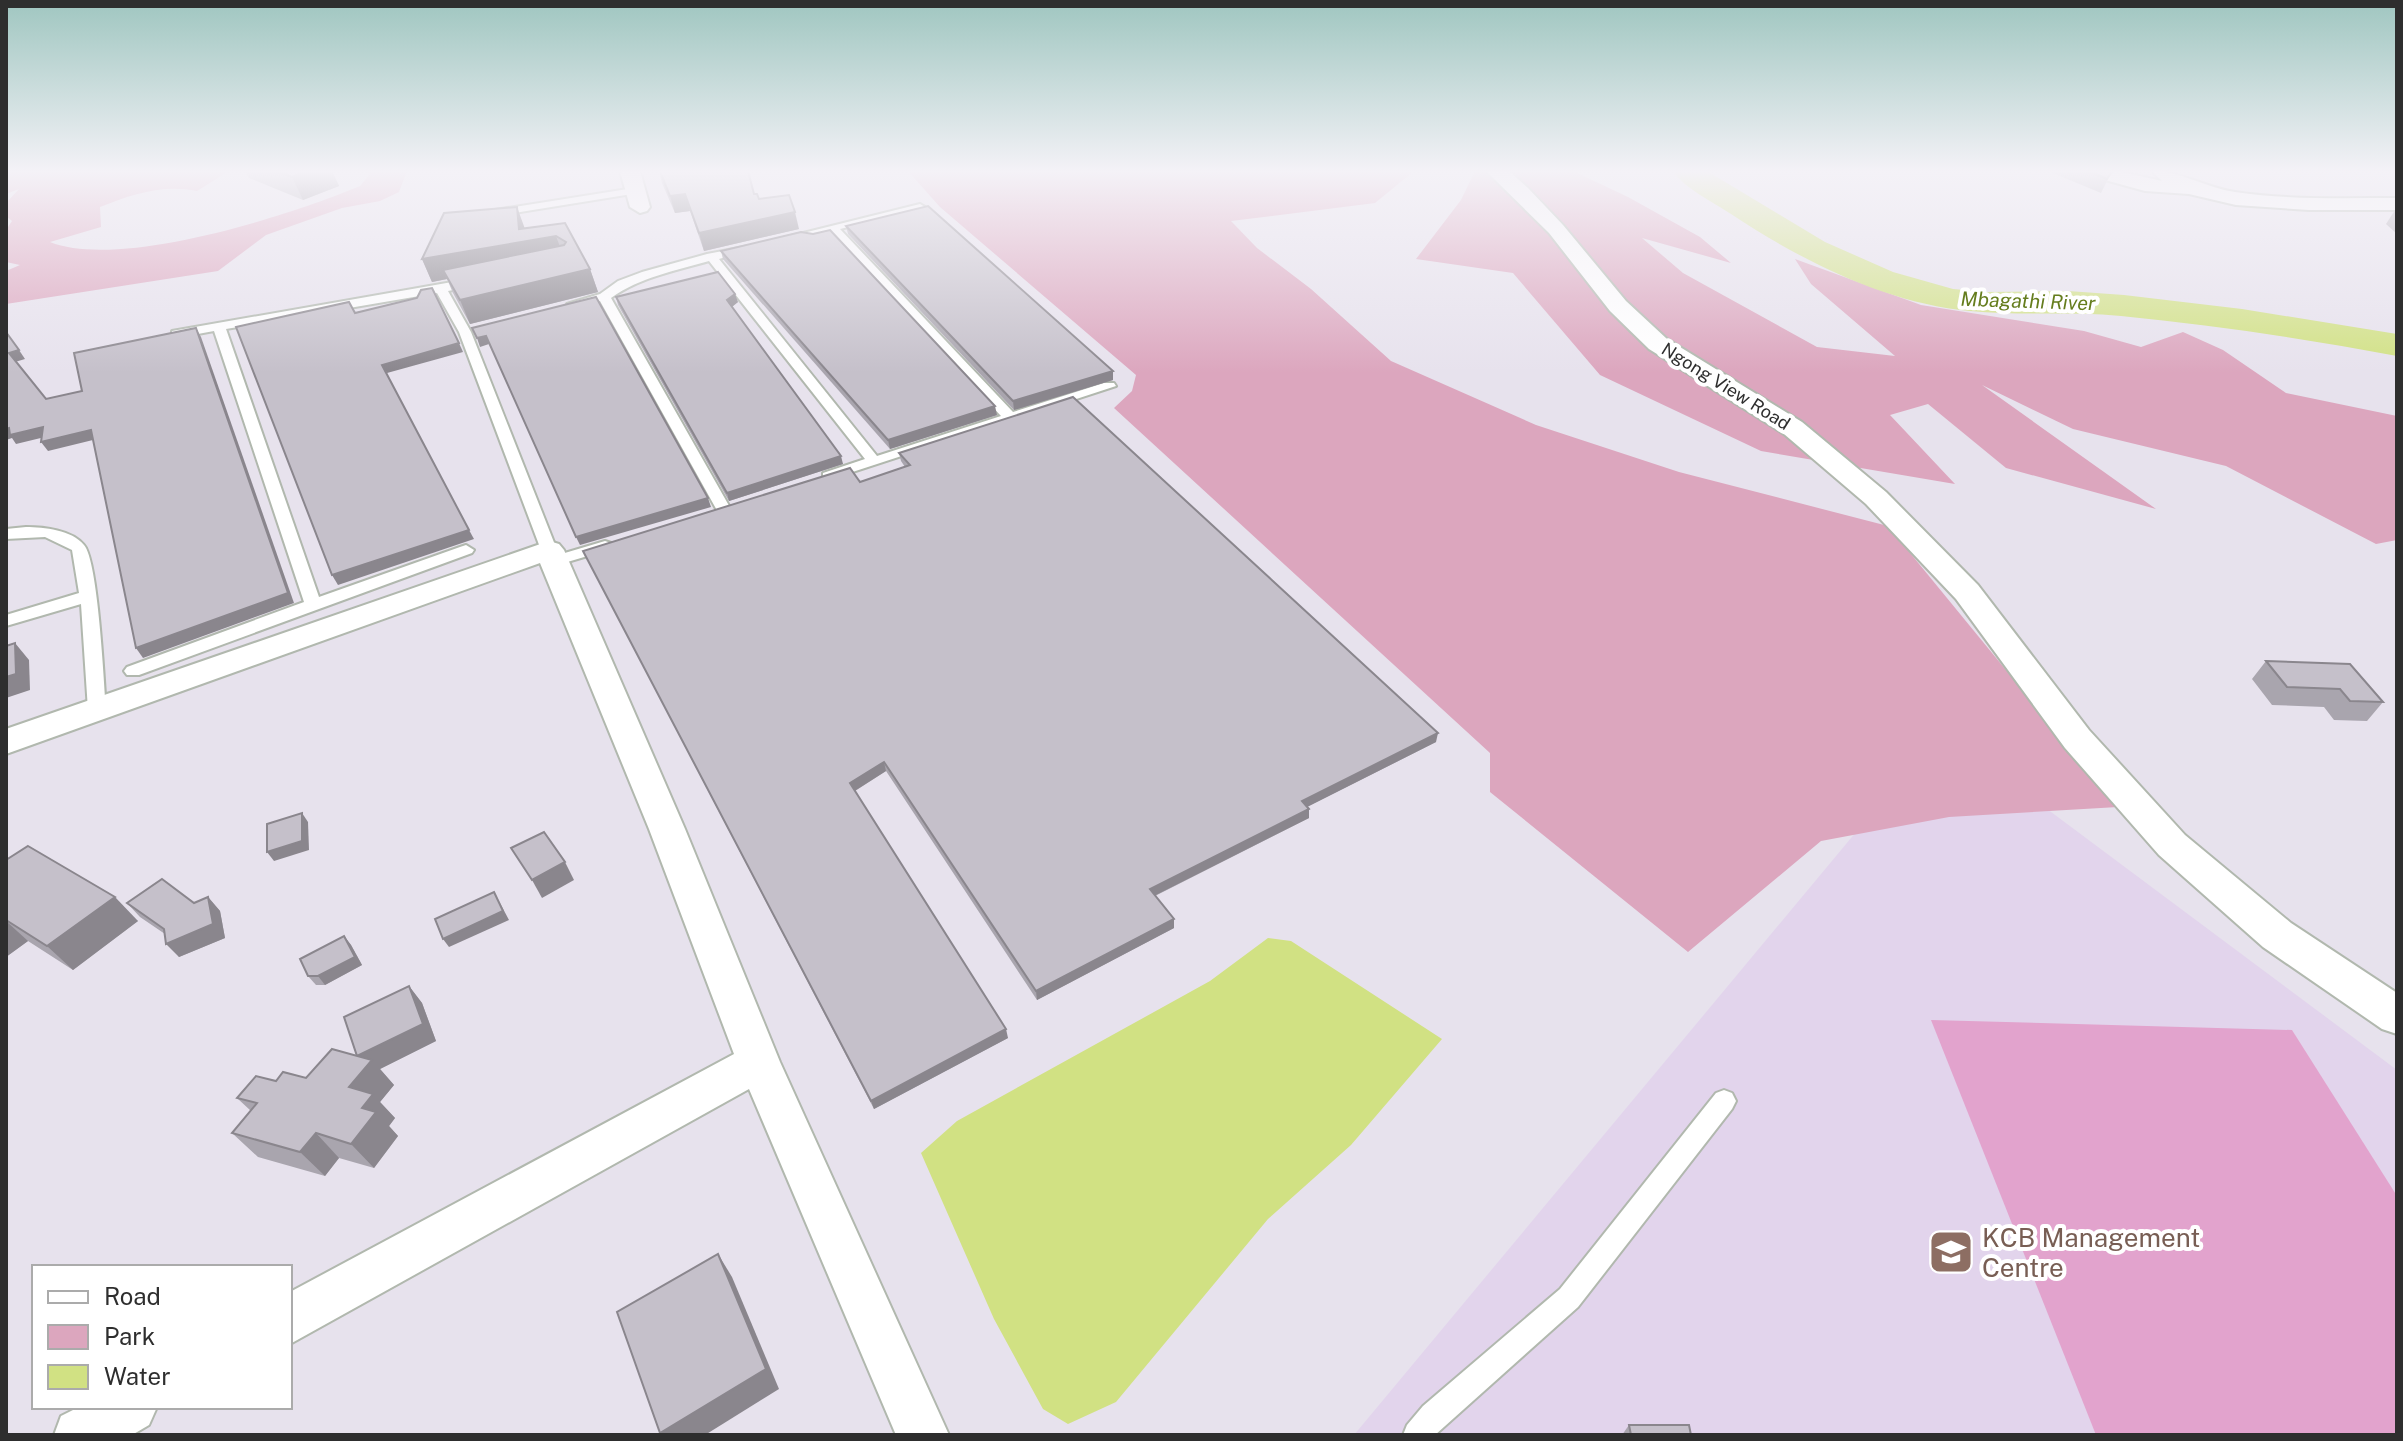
<svg xmlns="http://www.w3.org/2000/svg" width="2403" height="1441" font-family="'Public Sans',sans-serif">
<style>
.education{fill:#e2d4ec}
.green{fill:#dca6be}
.pitch{fill:#e2a3cd}
.water{fill:#d1e183}
.lines{fill:none;stroke-linecap:round;stroke-linejoin:round}
.river{fill:#d1e183;fill-rule:evenodd}
.service-casing{stroke:#b1b8ae;stroke-width:4}
.minor-casing{stroke:#b1b8ae;stroke-width:4}
.service{fill:#fff;fill-rule:evenodd}
.minor{fill:#fff;fill-rule:evenodd}
.wall{fill:#a9a5ae}
.shaded-wall{fill:#8a868d}
.building{fill:#c5c0ca;stroke:#8a868d;stroke-width:2}
.labels{text-anchor:middle;dominant-baseline:central;stroke-width:8;stroke-linejoin:round;paint-order:stroke}
.far-street-label{font-size:18px;fill:#2e2e2e;stroke:#fff}
.far-water-label{font-size:20px;font-style:italic;fill:#657d1d;stroke:#fff}
.near-education-label{font-size:26px;fill:#785e54;stroke:#fff;text-anchor:start}
</style>
<rect width="100%" height="100%" fill="#e7e2ed"/>
<!-- education -->
<polygon class="education" points="1941,730 2397,1070 2397,1435 1354,1435"/>
<!-- green -->
<g class="green">
<path d="M6,171H229L197,191C163,184 132,194 100,207L101,227L50,242C120,270 291,215 360,186L370,174L365,171H407L399,192L380,201L342,208L266,235L218,271L6,304V271L20,265L6,262V230L12,221L6,216V203L19,189L6,194Z"/>
<polygon points="908,171 1414,171 1375,203 1231,221 1257,248 1311,289 1391,361 1536,425 1679,472 1888,526 2118,807 1949,817 1821,841 1688,952 1490,792 1490,753 1114,408 1132,391 1136,375 940,207"/>
<polygon points="1475,171 1573,171 1628,197 1700,237 1731,263 1642,238 1683,273 1817,347 1895,356 1811,284 1795,259 1921,305 2084,331 2141,347 2183,332 2223,350 2286,393 2397,416 2397,540 2376,544 2226,466 2073,429 1982,385 2156,509 2006,468 1928,404 1890,415 1955,484 1761,451 1600,375 1513,273 1416,259 1461,200"/>
</g>
<!-- pitch -->
<polygon class="pitch" points="1931,1020 2292,1030 2397,1196 2397,1435 2096,1435"/>
<!-- water -->
<polygon class="water" points="1268,938 1291,941 1442,1039 1351,1145 1268,1219 1116,1402 1068,1424 1043,1409 994,1319 921,1153 957,1121 1210,981"/>
<g class="lines">
<!-- river -->
<path class="river" d="M1673,171H1707L1825,242L1893,272L1953,289L1986,292L2068,291L2124,295L2242,309L2397,334V356C2306,339 2214,325 2121,316C2071,311 2020,316 1970,311C1885,303 1802,261 1731,214C1713,202 1685,189 1673,171Z"/>
<!-- service casing -->
<g class="service-casing">
<g id="service">
<polygon points="634,188 639,191 638,193 495,216 489,213 495,210"/>
<path d="M920,204L925,207L924,209L840,229L1013,412L1104,383H1114L1116,386L828,480L823,479V473L865,459L709,261C675,271 640,277 611,298L732,511L724,516L719,514L600,301L573,308L567,304L600,294L618,281L642,272L707,254L749,246V250L719,259L877,456L1001,416L829,232L789,241L783,238Z"/>
<polygon points="475,278 479,279 479,285 448,291 471,332 557,550 555,553 549,555 541,550 459,332 437,293 226,329 319,597 460,547 466,545 474,550 472,553 139,675 127,675 124,671 127,667 304,602 214,331 176,338 172,337 172,331"/>
<path d="M26,527C44,527 72,530 84,545C98,560 104,683 106,710L103,714L97,716L88,710L81,604L6,626V615L79,593L72,550L45,537L6,539V529Z"/>
<polygon points="605,541 611,543 613,546 611,549 554,566 546,561 548,558"/>
<polygon points="1724,1090 1732,1093 1736,1101 1732,1109 1578,1307 1435,1435 1403,1435 1407,1425 1423,1406 1560,1289 1716,1093"/>
</g>
</g>
<!-- minor casing -->
<g class="minor-casing">
<g id="minor">
<polygon points="620,171 640,171 650,207 647,211 640,213 630,207"/>
<polygon points="1486,171 1509,171 1528,188 1563,225 1626,301 1667,339 1802,422 1886,492 1978,585 2089,730 2185,835 2291,923 2397,993 2397,1034 2382,1029 2263,947 2159,855 2065,748 1956,599 1866,504 1784,434 1649,349 1610,311 1549,233"/>
<path d="M2084,171H2118L2162,181L2152,171C2181,171 2206,188 2235,192C2289,200 2343,198 2397,198V210H2309L2236,205L2189,194L2145,191L2087,175Z"/>
<polygon points="549,541 559,544 564,550 685,829 780,1062 949,1435 896,1435 749,1089 290,1344 290,1292 734,1054 649,829 540,563 6,754 6,729"/>
<polygon points="79,1407 157,1407 149,1425 132,1435 54,1435 61,1416"/>
</g>
</g>
<!-- service -->
<use href="#service" class="service"/>
<!-- minor -->
<use href="#minor" class="minor"/>
</g>
<!-- wall -->
<g class="wall">
<polygon points="245,171 332,171 339,186 303,200 249,178"/>
<polygon points="659,171 749,171 754,194 759,199 799,229 704,251 690,211 675,213 662,183"/>
<polygon points="2048,171 2112,171 2101,193"/>
<polygon points="2397,207 2397,234 2386,224"/>
<polygon points="565,223 590,269 598,292 470,324 453,293 447,279 432,282 422,259 525,228"/>
<polygon points="846,226 1113,371 1113,380 1014,410 848,234"/>
<polygon points="721,251 997,415 890,449 723,259"/>
<polygon points="616,297 738,302 732,307 843,464 729,501 618,305"/>
<polygon points="899,453 1436,742 1307,807 1309,818 1155,896 1174,919 1174,928 1037,1000 886,771 855,791 1008,1038 874,1109 583,551 860,482 905,467 901,461"/>
<polygon points="2266,661 2383,702 2367,721 2334,720 2324,707 2272,705 2252,679"/>
<polygon points="6,860 138,921 73,970 28,941 6,957"/>
<polygon points="208,897 220,911 225,938 179,957 165,934 140,917 127,903 194,903"/>
<polygon points="344,936 351,945 362,965 325,985 316,985 308,976"/>
<polygon points="409,986 422,1003 436,1041 380,1069 394,1085 380,1102 395,1118 389,1126 398,1136 374,1168 339,1158 325,1176 258,1157 232,1133 251,1111 237,1098 276,1081 306,1078 357,1056"/>
<polygon points="1629,1425 1691,1435 1622,1435"/>
</g>
<!-- shaded-wall -->
<g class="shaded-wall">
<polygon points="307,171 332,171 339,186 303,200 292,177"/>
<polygon points="685,194 690,211 675,213 670,196"/>
<polygon points="517,207 525,229 556,236 564,258 443,270 447,279 432,282 422,259 519,229"/>
<polygon points="795,212 799,229 704,251 699,233"/>
<polygon points="590,269 598,292 470,324 460,300"/>
<polygon points="735,294 738,302 729,309 727,300"/>
<polygon points="196,328 201,337 294,603 143,658 136,648"/>
<polygon points="486,336 489,344 480,347 477,338"/>
<polygon points="459,343 463,352 387,373 382,365"/>
<polygon points="19,350 25,359 15,362 9,353"/>
<polygon points="1113,371 1113,380 1014,410 1013,401"/>
<polygon points="995,406 997,415 890,449 888,440"/>
<polygon points="43,427 49,436 16,444 12,438 6,440 6,429"/>
<polygon points="91,430 97,439 48,451 41,442"/>
<polygon points="841,456 843,464 729,501 727,493"/>
<polygon points="708,498 711,507 580,545 576,537"/>
<polygon points="469,530 474,539 338,585 332,575"/>
<polygon points="15,643 29,660 30,690 6,698 6,677"/>
<polygon points="1438,733 1436,742 1301,810 1302,801"/>
<polygon points="884,762 886,771 853,792 850,783"/>
<polygon points="1309,809 1309,818 1150,898 1150,889"/>
<polygon points="302,813 308,822 309,850 274,861 267,852"/>
<polygon points="565,862 574,880 542,898 532,880"/>
<polygon points="494,892 509,920 449,947 443,939"/>
<polygon points="115,897 138,921 73,970 47,946"/>
<polygon points="208,897 220,911 225,938 179,957 166,944"/>
<polygon points="1174,919 1174,928 1037,1000 1036,991"/>
<polygon points="6,921 28,941 6,957"/>
<polygon points="344,936 351,945 362,965 325,985 318,976"/>
<polygon points="409,986 422,1003 436,1041 380,1069 394,1085 380,1102 395,1118 389,1126 398,1136 374,1168 351,1144 362,1108 349,1087 357,1056"/>
<polygon points="1006,1029 1008,1038 874,1109 871,1101"/>
<polygon points="316,1133 339,1158 325,1176 300,1152"/>
<polygon points="718,1254 732,1277 779,1389 705,1435 662,1435 660,1433"/>
</g>
<!-- building -->
<g class="building">
<polygon points="277,171 307,171 292,177"/>
<polygon points="660,171 748,171 754,194 757,194 759,199 789,195 795,212 699,233 685,194 670,196"/>
<polygon points="2088,171 2112,171 2107,179"/>
<polygon points="928,206 1113,371 1013,401 846,226"/>
<polygon points="517,207 519,229 565,223 590,269 460,300 443,270 564,245 566,242 556,236 422,259 444,213"/>
<polygon points="830,230 995,406 888,440 721,251 801,232 813,234"/>
<polygon points="718,272 735,294 727,300 841,456 727,493 616,297"/>
<polygon points="432,288 459,343 382,365 469,530 332,575 236,327 349,302 355,313 417,298 421,290"/>
<polygon points="596,297 708,498 576,537 486,336 477,338 472,328"/>
<polygon points="196,328 288,593 136,648 91,430 41,442 43,427 10,435 9,428 6,429 6,332 19,350 9,353 46,399 82,391 74,353"/>
<polygon points="1073,397 1438,733 1302,801 1309,809 1150,889 1174,919 1036,991 884,762 850,783 1006,1029 871,1101 583,551 850,468 860,482 910,465 899,453"/>
<polygon points="15,643 16,674 6,677 6,646"/>
<polygon points="2266,661 2350,664 2383,702 2350,701 2340,689 2287,687"/>
<polygon points="302,813 302,841 267,852 267,824"/>
<polygon points="544,832 565,862 532,880 511,848"/>
<polygon points="28,846 115,897 47,946 6,920 6,860"/>
<polygon points="162,879 194,903 208,897 213,924 166,944 164,929 127,903"/>
<polygon points="494,892 503,911 443,939 435,919"/>
<polygon points="344,936 355,957 318,976 308,976 300,959"/>
<polygon points="409,986 423,1024 357,1056 344,1017"/>
<polygon points="332,1049 372,1060 349,1087 373,1094 362,1108 376,1112 351,1144 316,1133 300,1152 232,1133 257,1103 237,1098 256,1076 276,1081 283,1072 306,1078"/>
<polygon points="718,1254 766,1369 660,1433 617,1312"/>
<polygon points="1629,1425 1689,1425 1691,1435 1631,1435"/>
</g>
<!-- sky -->
<linearGradient id="sky" x2="0" y2="1"><stop stop-color="#9fc6c0"/><stop offset="0.46" stop-color="#f4f2f7"/><stop offset="1" stop-color="#f4f2f7" stop-opacity="0"/></linearGradient>
<rect width="2403" height="373" fill="url(#sky)"/>
<!-- icons -->
<defs>
<g id="university-square" transform="scale(2.3)"><rect x="-9" y="-9" width="18" height="18" rx="4" fill="#8d6e63" stroke="#fff"/><path d="M0-5L7-2L0 1L-7-2ZM-4 1L0 2.5L4 1V4Q0 6-4 4Z" fill="#fff"/></g>
</defs>
<g fill-rule="evenodd">
<use href="#university-square" x="1951" y="1252"/>
</g>
<g class="labels">
<!-- far-street labels -->
<g class="far-street-label">
<text transform="translate(1726 386) rotate(32)">Ngong View Road</text>
</g>
<!-- far-water labels -->
<g class="far-water-label">
<text transform="translate(2028 301) rotate(2)">Mbagathi River</text>
</g>
<!-- near-education labels -->
<g class="near-education-label">
<text x="1982" y="1237">KCB Management<tspan x="1982" dy="30">Centre</tspan></text>
</g>
</g>
<!-- border -->
<rect width="2403" height="1441" fill="none" stroke="#2e2e2e" stroke-width="16"/>
<!-- legend -->
<rect x="32" y="1265" width="260" height="144" fill="#ffffff" stroke="#ababab" stroke-width="2"/>
<rect x="48" y="1291" width="40" height="12" fill="#ffffff" stroke="#ababab" stroke-width="2"/>
<text x="104" y="1305" font-size="24" fill="#2e2e2e">Road</text>
<rect x="48" y="1325" width="40" height="24" fill="#dca6be" stroke="#ababab" stroke-width="2"/>
<text x="104" y="1345" font-size="24" fill="#2e2e2e">Park</text>
<rect x="48" y="1365" width="40" height="24" fill="#d1e183" stroke="#ababab" stroke-width="2"/>
<text x="104" y="1385" font-size="24" fill="#2e2e2e">Water</text>
</svg>
